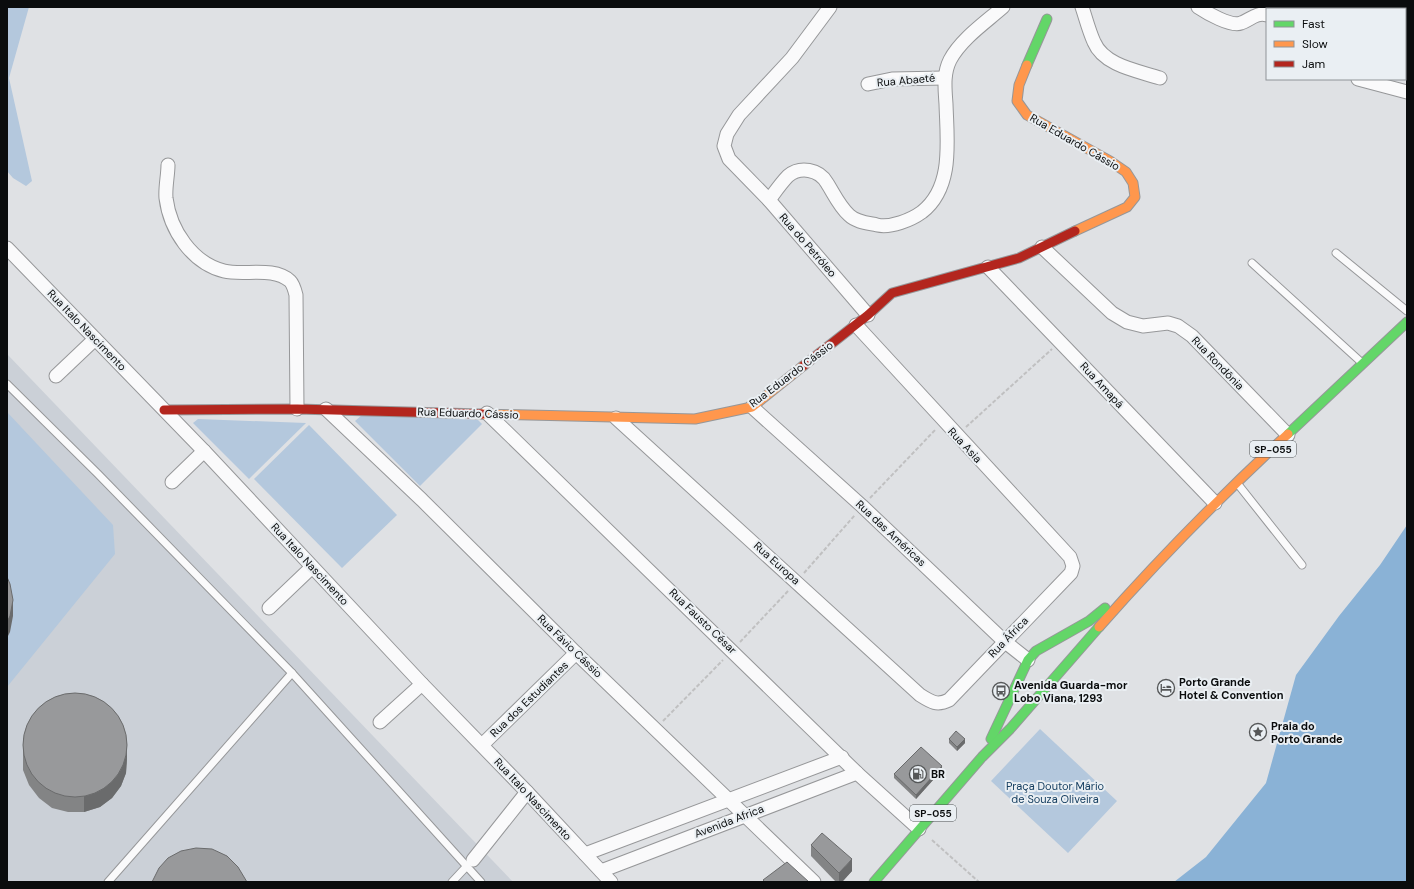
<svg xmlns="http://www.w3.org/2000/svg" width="1414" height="889" font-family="'DM Sans',sans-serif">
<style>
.built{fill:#cbd0d7}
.green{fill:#b4c8dd}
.water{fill:#8ab2d6}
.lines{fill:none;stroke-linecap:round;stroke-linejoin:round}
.lane-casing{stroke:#969799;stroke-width:9}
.street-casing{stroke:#969799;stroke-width:15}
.fast-casing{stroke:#969799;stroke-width:11}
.slow-casing{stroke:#969799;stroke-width:11}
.jam-casing{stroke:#969799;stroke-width:11}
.path{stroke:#c0c0c1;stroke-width:2;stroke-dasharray:4 2;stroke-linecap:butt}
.lane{stroke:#fafafb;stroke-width:7}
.street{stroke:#fafafb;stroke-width:13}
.fast{stroke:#63d668;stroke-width:9}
.slow{stroke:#ff974d;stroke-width:9}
.jam{stroke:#b3261e;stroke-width:9}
.wall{fill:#838485}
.shaded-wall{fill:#6a6b6c}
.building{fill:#98999b;stroke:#6a6b6c}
.labels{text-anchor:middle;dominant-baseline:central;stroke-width:4;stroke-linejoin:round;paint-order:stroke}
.shield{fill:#eaeff3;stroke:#4d5052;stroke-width:1}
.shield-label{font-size:10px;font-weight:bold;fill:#0a0c0d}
.street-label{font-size:11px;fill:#0a0c0d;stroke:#eaeff3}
.poi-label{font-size:11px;font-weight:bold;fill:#0a0c0d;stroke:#eaeff3;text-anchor:start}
.park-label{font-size:11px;fill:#153e60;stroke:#eaeff3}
</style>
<rect width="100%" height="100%" fill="#dfe1e4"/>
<!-- built -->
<polygon class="built" points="7,354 513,882 7,882"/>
<!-- green -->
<g class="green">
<polygon points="7,7 29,7 9,78 32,181 26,186 13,178 7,171"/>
<polygon points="7,412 113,525 115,554 7,687"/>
<polygon points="362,415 478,420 482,424 420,486 355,421"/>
<polygon points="198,419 306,423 249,479 193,423"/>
<polygon points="309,425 397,515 342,568 254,479"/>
<polygon points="1040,729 1117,801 1068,853 991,781"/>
</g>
<!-- water -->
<polygon class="water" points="1407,525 1407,882 1174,882 1206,857 1266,783 1296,675 1339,616 1380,565"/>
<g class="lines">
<!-- lane casing -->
<g class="lane-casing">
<g id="lane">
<polyline points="1336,253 1407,311"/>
<polyline points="1252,263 1361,362"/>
<polyline points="7,384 98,474 292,673 481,882"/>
<polyline points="1237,483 1302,565"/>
<polyline points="108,882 292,673"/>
<polyline points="452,882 466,867"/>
</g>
</g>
<!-- street casing -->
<g class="street-casing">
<g id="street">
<polyline points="830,7 792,58 739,115 727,134 724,146 729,159 769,200 868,315"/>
<path d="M1082,7C1086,19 1089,31 1094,42C1104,66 1139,71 1160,78"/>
<path d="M1198,7C1207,13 1231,27 1241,23C1250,20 1256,12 1267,15"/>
<polyline points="1320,9 1321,7"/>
<polyline points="1358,79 1407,92"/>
<polyline points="868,84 892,79 944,78"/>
<path d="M168,165C168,175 165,188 166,198C170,230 192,263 224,271C244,276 273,266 290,281C293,284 295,291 296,295L297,409"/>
<path d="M769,200C775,192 781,183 788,176C800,166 819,169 827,183C834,194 839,206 849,215C856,222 868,223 877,225C891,228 911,220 922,212C954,187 947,140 946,104C945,89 943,74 950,60C961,39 986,22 1003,7"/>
<polyline points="1042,247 1112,313 1127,322 1143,326 1168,323 1178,326 1192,336 1288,435"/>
<polyline points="7,248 204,451 422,684 527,792 611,882"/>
<polyline points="988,267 1215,503"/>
<polyline points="56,376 95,339"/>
<polyline points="752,407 862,506 1004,641 1028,660"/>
<polyline points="326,409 422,500 576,653 814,882"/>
<polyline points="487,413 857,773 919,829"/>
<path d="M616,418L920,695C931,702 937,706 949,700L1071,573L1073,566L1070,557L856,325"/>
<polyline points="172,482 204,451"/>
<polyline points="269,608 312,567"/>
<polyline points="380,722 422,684"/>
<polyline points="482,745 576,653"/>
<polyline points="585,854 842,757"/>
<polyline points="473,860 527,792"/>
<polyline points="601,871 857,773"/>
</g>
</g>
<!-- fast casing -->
<g class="fast-casing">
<g id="fast">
<polyline points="1027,65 1047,19"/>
<polyline points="1288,434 1407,322"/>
<polyline points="991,739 1028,660 1036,651 1089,621 1105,608"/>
<polyline points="874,882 982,757 1010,729 1099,627"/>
</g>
</g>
<!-- slow casing -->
<g class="slow-casing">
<g id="slow">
<polyline points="1027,65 1019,85 1017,101 1027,115 1110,161 1126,172 1133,183 1135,197 1127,207 1075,231"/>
<polyline points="482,414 695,419 752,407 803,366"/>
<path d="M1099,627C1159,559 1222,495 1288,434"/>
</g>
</g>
<!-- jam casing -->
<g class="jam-casing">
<g id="jam">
<polyline points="803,366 868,315 892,293 1019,258 1075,231"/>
<polyline points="164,410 297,409 482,414"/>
</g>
</g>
<!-- path -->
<g class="path">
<polyline points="966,427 1052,349"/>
<polyline points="870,498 936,429"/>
<polyline points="804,573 855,515"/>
<polyline points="740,642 789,590"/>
<polyline points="663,721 723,660"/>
<polyline points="932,840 979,882"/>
</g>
<!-- lane -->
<use href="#lane" class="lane"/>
<!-- street -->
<use href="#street" class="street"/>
<!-- fast -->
<use href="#fast" class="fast"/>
<!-- slow -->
<use href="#slow" class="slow"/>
<!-- jam -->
<use href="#jam" class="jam"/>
</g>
<!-- wall -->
<g class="wall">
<polygon points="23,738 127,758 126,773 121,786 112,798 100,807 84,812 68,812 52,808 39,798 29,785 23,770"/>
<polygon points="949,739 965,743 957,751 949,743"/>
<polygon points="942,770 916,799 894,778 894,774"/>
<polygon points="811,845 852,871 842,882 836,882 811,856"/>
</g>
<!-- shaded-wall -->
<g class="shaded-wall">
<polygon points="13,600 13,616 10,632 7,638 7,622"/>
<polygon points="965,739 965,743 957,751 957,747"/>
<polygon points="127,742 127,758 126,773 121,786 112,798 100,807 84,812 84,796"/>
<polygon points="942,766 942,770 916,799 916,795"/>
<polygon points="852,859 852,871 842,882 839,882 839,873"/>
</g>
<!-- building -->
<g class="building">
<polygon points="7,577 10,584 13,600 10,616 7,622"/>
<circle cx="75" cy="745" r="52"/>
<polygon points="956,731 965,739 957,747 949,739"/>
<polygon points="921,747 942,766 916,795 894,774"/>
<polygon points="822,833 852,859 839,873 811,845"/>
<polygon points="196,848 212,849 227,856 238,867 247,882 152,882 159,868 168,858 181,851"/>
<polygon points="787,862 809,882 765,882 763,880"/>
</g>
<!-- icons -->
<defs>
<g id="hotel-ring" transform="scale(0.9)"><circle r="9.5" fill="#eaeff3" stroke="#555758" stroke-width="1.5"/><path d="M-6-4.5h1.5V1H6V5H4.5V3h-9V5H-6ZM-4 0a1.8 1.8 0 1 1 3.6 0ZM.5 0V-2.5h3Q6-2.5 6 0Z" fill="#555758"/></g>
<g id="bus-ring" transform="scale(0.9)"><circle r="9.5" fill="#eaeff3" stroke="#555758" stroke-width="1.5"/><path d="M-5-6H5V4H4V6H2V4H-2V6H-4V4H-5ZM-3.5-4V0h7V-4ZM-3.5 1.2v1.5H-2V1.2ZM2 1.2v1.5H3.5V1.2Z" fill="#555758"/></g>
<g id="sight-ring" transform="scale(0.9)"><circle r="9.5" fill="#eaeff3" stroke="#555758" stroke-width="1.5"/><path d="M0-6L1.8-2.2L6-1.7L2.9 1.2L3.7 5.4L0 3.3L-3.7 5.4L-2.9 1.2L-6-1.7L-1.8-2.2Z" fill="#555758"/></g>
<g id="fuel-ring" transform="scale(0.9)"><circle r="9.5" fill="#eaeff3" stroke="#555758" stroke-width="1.5"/><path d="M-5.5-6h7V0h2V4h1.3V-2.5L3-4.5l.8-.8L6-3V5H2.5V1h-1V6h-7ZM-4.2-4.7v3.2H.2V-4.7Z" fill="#555758"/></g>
</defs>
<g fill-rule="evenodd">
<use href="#hotel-ring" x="1166" y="688"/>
<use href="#bus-ring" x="1001" y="691"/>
<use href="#sight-ring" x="1258" y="732"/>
<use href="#fuel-ring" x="918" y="774"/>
</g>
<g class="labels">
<!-- shield labels -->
<g class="shield">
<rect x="1250" y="441" width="46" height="16" rx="3"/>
<rect x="910" y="805" width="46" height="16" rx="3"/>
</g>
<g class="shield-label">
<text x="1273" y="449">SP-055</text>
<text x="933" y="813">SP-055</text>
</g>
<!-- street labels -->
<g class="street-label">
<text transform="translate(906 80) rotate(-5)">Rua Abaeté</text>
<text transform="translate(1075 142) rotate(30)">Rua Eduardo Cássio</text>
<text transform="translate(808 245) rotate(49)">Rua do Petróleo</text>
<text transform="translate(87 330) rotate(46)">Rua Italo Nascimento</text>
<text transform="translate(1218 363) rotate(46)">Rua Rondônia</text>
<text transform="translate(791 374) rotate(-37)">Rua Eduardo Cássio</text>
<text transform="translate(1102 385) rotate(47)">Rua Amapá</text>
<text transform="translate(468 413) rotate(2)">Rua Eduardo Cássio</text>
<text transform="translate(965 445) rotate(47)">Rua Asia</text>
<text transform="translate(891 533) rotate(43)">Rua das Américas</text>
<text transform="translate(777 563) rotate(42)">Rua Europa</text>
<text transform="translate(310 564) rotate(47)">Rua Italo Nascimento</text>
<text transform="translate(703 621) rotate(44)">Rua Fausto César</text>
<text transform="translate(1008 637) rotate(-46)">Rua África</text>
<text transform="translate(570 646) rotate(44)">Rua Fávio Cássio</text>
<text transform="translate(529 699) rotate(-44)">Rua dos Estudiantes</text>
<text transform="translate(533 799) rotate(47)">Rua Italo Nascimento</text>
<text transform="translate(729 821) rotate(-21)">Avenida Africa</text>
</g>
<!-- poi labels -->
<g class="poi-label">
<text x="1179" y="682">Porto Grande<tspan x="1179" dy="13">Hotel &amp; Convention</tspan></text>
<text x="1014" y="685">Avenida Guarda-mor<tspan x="1014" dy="13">Lobo Viana, 1293</tspan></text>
<text x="1271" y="726">Praia do<tspan x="1271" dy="13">Porto Grande</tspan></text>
<text x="931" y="774">BR</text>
</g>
<!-- park labels -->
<g class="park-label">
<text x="1055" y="786">Praça Doutor Mário<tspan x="1055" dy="13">de Souza Oliveira</tspan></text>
</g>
</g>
<!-- border -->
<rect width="1414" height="889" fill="none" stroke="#0a0c0d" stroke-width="16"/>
<!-- legend -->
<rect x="1266" y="8" width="140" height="72" fill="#eaeff3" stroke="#909497"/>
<rect x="1274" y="21" width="20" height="6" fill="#63d668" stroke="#909497"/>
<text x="1302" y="28" font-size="12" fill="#0a0c0d">Fast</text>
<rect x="1274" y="41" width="20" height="6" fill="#ff974d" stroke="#909497"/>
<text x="1302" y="48" font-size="12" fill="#0a0c0d">Slow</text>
<rect x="1274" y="61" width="20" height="6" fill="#b3261e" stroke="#909497"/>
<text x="1302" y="68" font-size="12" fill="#0a0c0d">Jam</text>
</svg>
